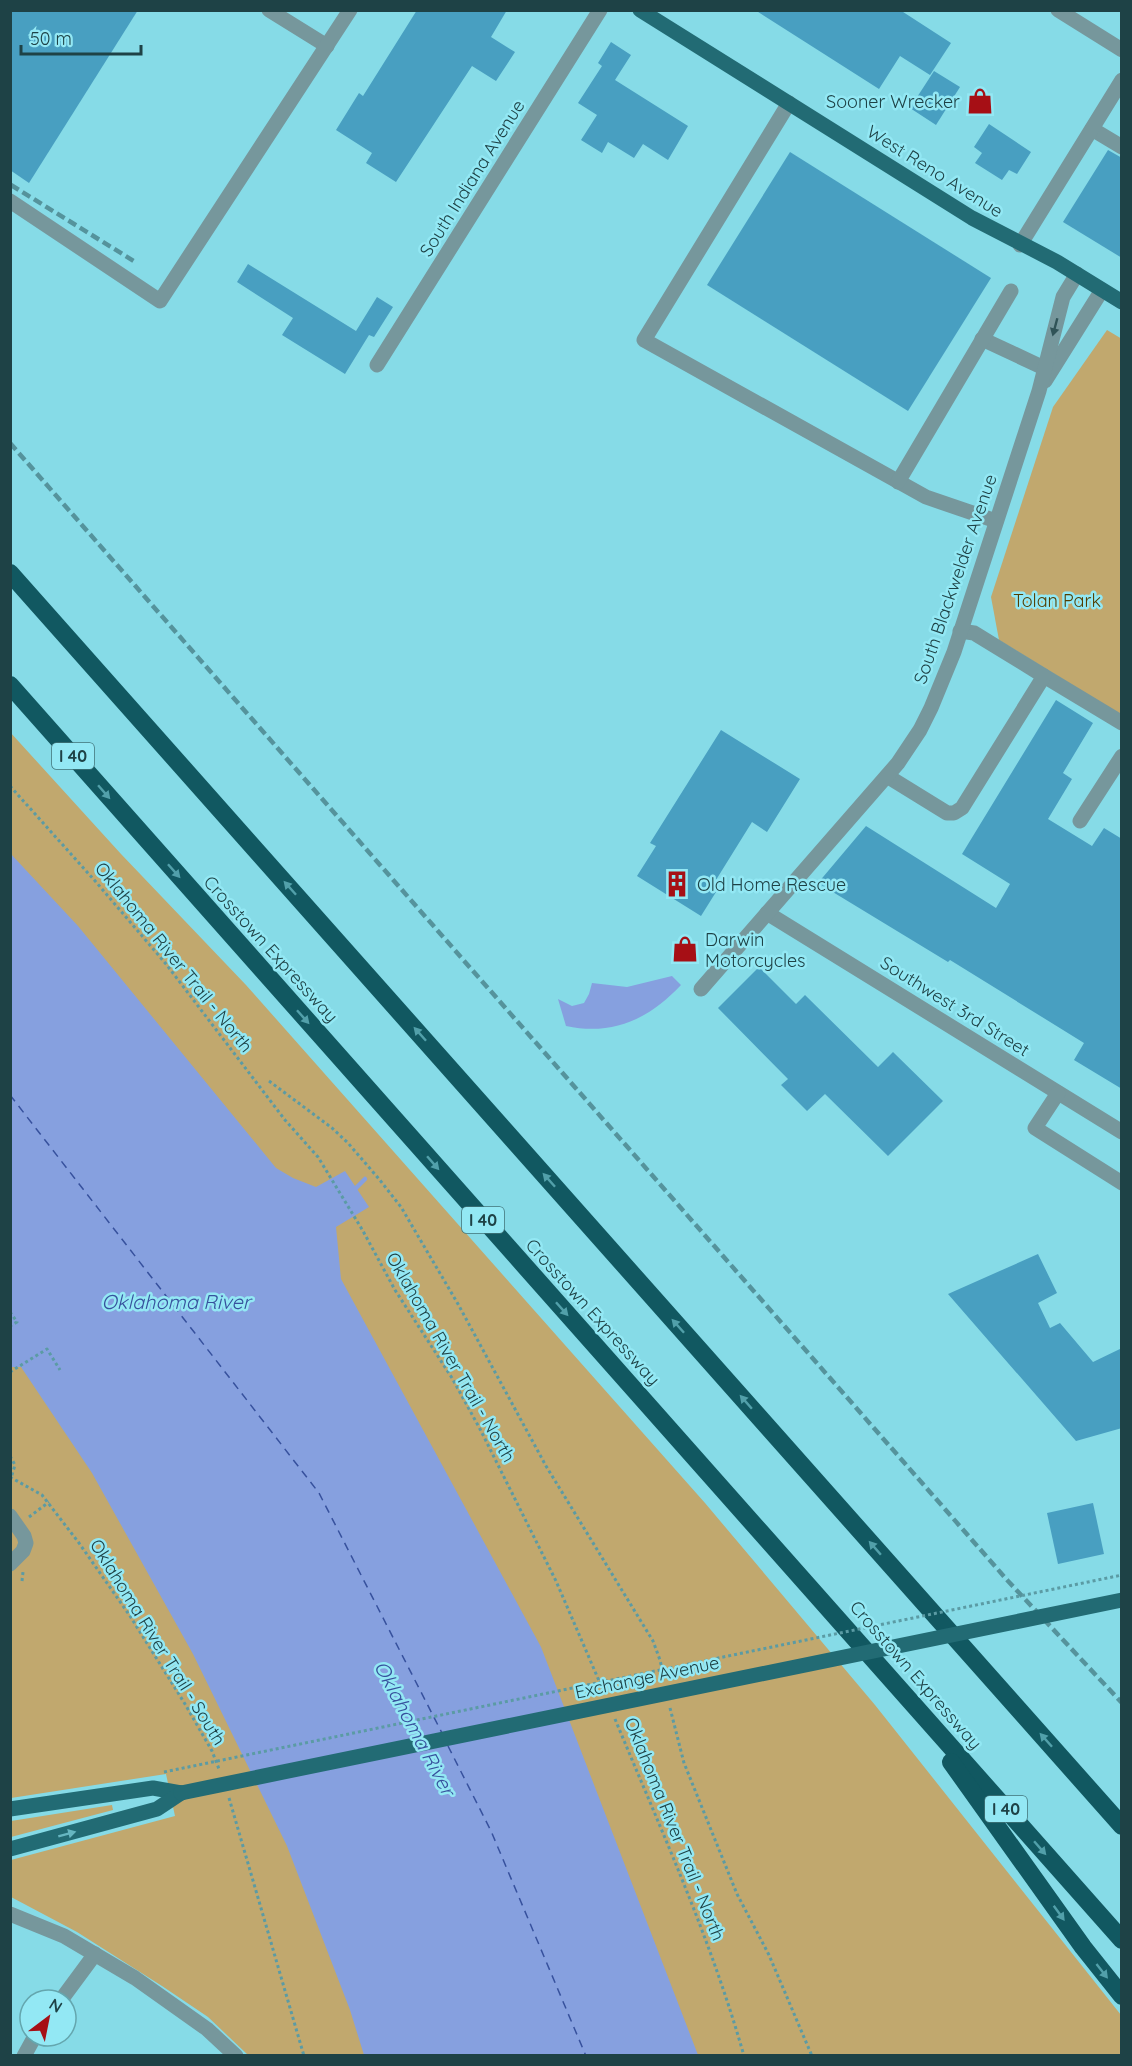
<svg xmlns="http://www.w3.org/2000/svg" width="1132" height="2066" font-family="Quicksand,sans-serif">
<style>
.green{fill:#c1a86e}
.water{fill:#86a0df}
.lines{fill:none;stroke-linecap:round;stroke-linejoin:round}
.stream{stroke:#86a0df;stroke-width:4.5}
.ferry{stroke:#37519d;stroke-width:1.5;stroke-dasharray:8 6;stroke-linecap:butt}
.building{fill:#489fc1}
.path{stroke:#5b9ba4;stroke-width:3;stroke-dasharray:3 3;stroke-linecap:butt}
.minor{stroke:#76979c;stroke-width:15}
.major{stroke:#226b74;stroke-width:15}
.highway{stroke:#115861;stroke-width:18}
.rail{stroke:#55939c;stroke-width:4.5;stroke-dasharray:9 4.5;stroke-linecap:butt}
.path-bridge{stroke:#5b9ba4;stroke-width:3;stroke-dasharray:3 3;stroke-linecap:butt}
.major-bridge{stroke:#226b74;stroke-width:15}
.oneway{fill:#305357}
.oneway2{fill:#52a0aa}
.oneway3{fill:#66b6c1}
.labels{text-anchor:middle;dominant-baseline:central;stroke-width:5;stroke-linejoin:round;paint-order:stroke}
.shield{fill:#93e8f4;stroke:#41747a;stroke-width:1.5}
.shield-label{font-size:16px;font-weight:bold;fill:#1e4246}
.poi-label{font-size:18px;fill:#1e4246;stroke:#93e8f4;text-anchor:start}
.street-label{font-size:18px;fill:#1e4246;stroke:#93e8f4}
.park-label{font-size:18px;fill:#533e02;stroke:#93e8f4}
.water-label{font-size:20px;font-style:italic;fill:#37519d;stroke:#93e8f4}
</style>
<rect width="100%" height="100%" fill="#86dbe7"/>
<!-- green -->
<g class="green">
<polygon points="1107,330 1122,339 1121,715 999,640 991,597 1053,407"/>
<polygon points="10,732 121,854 246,985 705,1503 875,1705 1121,2015 1121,2055 248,2055 208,2017 162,1986 77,1932 11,1897 11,1860 175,1816 166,1774 11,1798"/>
<polygon points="112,1805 113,1810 11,1837 11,1821"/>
</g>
<!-- water -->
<g class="water">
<polygon points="10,853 78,926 276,1168 293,1178 316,1187 345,1171 369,1207 336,1227 341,1279 541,1647 698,2055 364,2055 350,2010 287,1846 193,1654 92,1473 21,1367 11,1367"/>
<path d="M672,976L681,985C649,1019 613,1036 566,1026L558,999L572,1006L584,1003L589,994L592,983L627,987Z"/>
</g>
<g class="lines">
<!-- stream -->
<polyline class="stream" points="352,1192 365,1179"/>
<!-- ferry -->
<g class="ferry">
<polyline points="10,1095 319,1493 442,1733"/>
<polyline points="448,1746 491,1831 586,2056"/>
</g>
</g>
<!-- building -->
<g class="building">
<polygon points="10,10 138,10 29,183 10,170"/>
<polygon points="417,10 507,10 491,37 515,52 496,81 472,66 396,182 366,163 372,153 336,130 359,93 363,96"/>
<polygon points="755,10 900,10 951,43 930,75 900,56 879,89"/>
<polygon points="611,42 631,55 615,80 688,126 668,160 643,144 634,158 608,142 602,153 581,140 597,115 578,103 602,66 598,63"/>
<polygon points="934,71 960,87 936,125 910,108"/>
<polygon points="989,124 1031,152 1017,174 1009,170 1002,180 975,163 982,153 974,147"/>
<polygon points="1108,150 1122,158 1122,258 1063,222"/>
<polygon points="790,152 991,278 908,411 707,285"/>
<polygon points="248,264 356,331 377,297 393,307 374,337 369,335 345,374 282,335 293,318 237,282"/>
<polygon points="1056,700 1093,723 1063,773 1072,779 1048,819 1092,846 1104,828 1122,839 1122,1089 1074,1060 1084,1043 950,960 948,962 818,883 866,826 996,908 1010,884 962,854"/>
<polygon points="721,730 800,779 767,832 752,822 711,888 716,892 701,916 637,876 656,846 650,843"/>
<polygon points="759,967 796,1004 805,995 878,1067 893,1052 943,1101 888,1156 825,1094 807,1111 781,1085 788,1079 718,1008"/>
<polygon points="1038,1254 1057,1293 1038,1303 1050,1328 1060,1323 1093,1362 1122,1348 1122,1428 1076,1441 948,1294"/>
<polygon points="1093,1503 1104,1554 1058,1564 1047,1513"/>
</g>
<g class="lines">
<!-- path -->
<g class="path">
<polyline points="10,786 96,882 166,964 285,1120 318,1157 363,1231 395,1290 452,1378 480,1429 556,1581 603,1690"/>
<polyline points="269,1081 332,1128 348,1143 379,1179 401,1207 458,1304 546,1466 653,1641 660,1660 664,1678"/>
<polyline points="10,1312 17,1322 10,1326"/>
<polyline points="10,1372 47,1349 60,1370"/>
<polyline points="10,1456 15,1465 11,1478"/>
<polyline points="10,1477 42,1495 79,1543 130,1616 185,1704 212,1751 219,1769"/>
<polyline points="29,1517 49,1502"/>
<polyline points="22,1581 23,1572"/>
<polyline points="670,1708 684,1763 737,1894 769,1955 812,2056"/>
<path d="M615,1719C661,1830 711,1939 744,2056"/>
<polyline points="229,1798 304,2056"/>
</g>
<!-- minor -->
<g class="minor">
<polyline points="269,10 327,46"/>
<polyline points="1058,10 1122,50"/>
<polyline points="789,103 644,340 926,497 996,521"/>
<polyline points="1092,129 1122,147"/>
<polyline points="10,201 160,301 350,10"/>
<polyline points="1020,245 1122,80"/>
<polyline points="982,339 1044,368"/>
<polyline points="377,365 600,10"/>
<polyline points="1045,381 1102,290"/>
<polyline points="898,482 1011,291"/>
<polyline points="1044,676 1122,723"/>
<polyline points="887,776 947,813 954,813 962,808 1044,676 974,633 960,631"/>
<polyline points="1080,821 1122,756"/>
<polyline points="767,913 1122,1132"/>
<polyline points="701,989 898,763 920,730 931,708 954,652 1039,391 1063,297 1077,274"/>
<polyline points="1058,1093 1035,1128 1122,1183"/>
<polyline points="10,1516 24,1536 26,1543 23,1551 10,1564"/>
<polyline points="10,1914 64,1936 135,1978 207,2029 236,2056"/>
<polyline points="61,2000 95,1954"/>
<polyline points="24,2056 35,2036"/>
</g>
<!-- major -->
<g class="major">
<polyline points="640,10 972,218 1057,262 1122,302"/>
<polyline points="10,1809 153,1788 181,1793"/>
<polyline points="10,1849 157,1809 181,1793"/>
</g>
<!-- highway -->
<g class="highway">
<polyline points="10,573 1122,1826"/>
<polyline points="10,685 1122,1940"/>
<polyline points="951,1762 1083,1947 1122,1996"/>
</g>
<!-- rail -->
<g class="rail">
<polyline points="11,185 137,263"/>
<polyline points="10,443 1008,1581 1122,1703"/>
</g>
<!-- path-bridge -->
<polyline class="path-bridge" points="164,1772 1122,1575"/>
<!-- major-bridge -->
<polyline class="major-bridge" points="181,1793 1122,1600"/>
</g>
<!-- one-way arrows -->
<defs><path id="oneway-solid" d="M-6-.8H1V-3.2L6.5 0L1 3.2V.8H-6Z" transform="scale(1.5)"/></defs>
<use class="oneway" href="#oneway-solid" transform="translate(1055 327) rotate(105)"/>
<g class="oneway2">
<use href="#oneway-solid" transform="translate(104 792) rotate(49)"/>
<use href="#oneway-solid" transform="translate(174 871) rotate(48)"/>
<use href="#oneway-solid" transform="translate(290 888) rotate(-132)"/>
<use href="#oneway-solid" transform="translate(303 1017) rotate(48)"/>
<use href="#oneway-solid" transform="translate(420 1034) rotate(-132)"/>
<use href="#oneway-solid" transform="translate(433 1163) rotate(49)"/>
<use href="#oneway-solid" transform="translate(549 1180) rotate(-132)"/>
<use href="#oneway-solid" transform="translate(562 1309) rotate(48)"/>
<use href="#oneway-solid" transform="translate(678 1326) rotate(-132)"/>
<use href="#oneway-solid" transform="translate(746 1402) rotate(-131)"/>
<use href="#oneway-solid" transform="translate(875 1548) rotate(-131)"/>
<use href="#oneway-solid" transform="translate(1046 1740) rotate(-132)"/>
<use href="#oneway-solid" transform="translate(1040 1848) rotate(49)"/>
<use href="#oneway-solid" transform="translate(1059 1913) rotate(54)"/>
<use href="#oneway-solid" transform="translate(1102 1971) rotate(52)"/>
</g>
<use class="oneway3" href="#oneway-solid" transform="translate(67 1834) rotate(-15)"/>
<!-- icons -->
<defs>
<g id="shop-bare" transform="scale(2.07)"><path d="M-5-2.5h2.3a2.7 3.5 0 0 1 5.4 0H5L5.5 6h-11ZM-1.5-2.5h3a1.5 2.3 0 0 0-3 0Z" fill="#a60f15" stroke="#93e8f4" stroke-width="2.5" paint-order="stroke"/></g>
<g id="building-bare" transform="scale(2.07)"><path d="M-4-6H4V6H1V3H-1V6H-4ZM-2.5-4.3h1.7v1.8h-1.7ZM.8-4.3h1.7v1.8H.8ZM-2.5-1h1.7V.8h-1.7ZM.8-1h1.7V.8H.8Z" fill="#a60f15" stroke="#93e8f4" stroke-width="2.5" paint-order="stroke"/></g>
</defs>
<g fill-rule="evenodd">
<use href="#shop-bare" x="980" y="101"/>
<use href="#building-bare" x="677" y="884"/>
<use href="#shop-bare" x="685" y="949"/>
</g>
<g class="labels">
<!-- shield labels -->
<g class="shield">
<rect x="52" y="743" width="42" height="26" rx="4.5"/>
<rect x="462" y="1207" width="42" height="26" rx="4.5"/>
<rect x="985" y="1796" width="42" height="26" rx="4.5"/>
</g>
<g class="shield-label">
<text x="73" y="756">I 40</text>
<text x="483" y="1220">I 40</text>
<text x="1006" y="1809">I 40</text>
</g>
<!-- poi labels -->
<g class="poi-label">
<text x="960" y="101" text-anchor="end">Sooner Wrecker</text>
<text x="697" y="884">Old Home Rescue</text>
<text x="705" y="939">Darwin<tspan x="705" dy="21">Motorcycles</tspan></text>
</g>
<!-- street labels -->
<g class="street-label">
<text transform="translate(935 171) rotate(32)">West Reno Avenue</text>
<text transform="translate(472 178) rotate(-58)">South Indiana Avenue</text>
<text transform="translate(955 579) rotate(-71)">South Blackwelder Avenue</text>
<text transform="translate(271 949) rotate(48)">Crosstown Expressway</text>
<text transform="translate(174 957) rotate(51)">Oklahoma River Trail - North</text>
<text transform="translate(955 1006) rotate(32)">Southwest 3rd Street</text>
<text transform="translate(593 1312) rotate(48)">Crosstown Expressway</text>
<text transform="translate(451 1357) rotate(60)">Oklahoma River Trail - North</text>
<text transform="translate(158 1642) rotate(58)">Oklahoma River Trail - South</text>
<text transform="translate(916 1675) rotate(49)">Crosstown Expressway</text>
<text transform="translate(647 1677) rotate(-12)">Exchange Avenue</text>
<text transform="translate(675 1829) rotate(68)">Oklahoma River Trail - North</text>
</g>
<!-- park labels -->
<g class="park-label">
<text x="1057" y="600">Tolan Park</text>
</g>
<!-- water labels -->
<g class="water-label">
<text x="176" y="1301">Oklahoma River</text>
<text transform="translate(415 1728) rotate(62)">Oklahoma River</text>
</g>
</g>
<!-- border -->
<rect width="1132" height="2066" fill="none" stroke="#1e4246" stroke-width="24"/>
<!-- north arrow -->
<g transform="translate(48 2018) rotate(32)"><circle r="28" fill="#93e8f4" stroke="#64a6ae" stroke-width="1.5"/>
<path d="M0-4.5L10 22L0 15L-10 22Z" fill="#a60f15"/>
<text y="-9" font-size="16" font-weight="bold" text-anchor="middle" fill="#1e4246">N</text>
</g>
<!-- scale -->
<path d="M21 45v9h120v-9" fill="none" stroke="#1e4246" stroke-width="3"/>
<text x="30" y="45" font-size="18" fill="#1e4246" stroke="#93e8f4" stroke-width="4.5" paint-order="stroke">50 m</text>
</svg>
